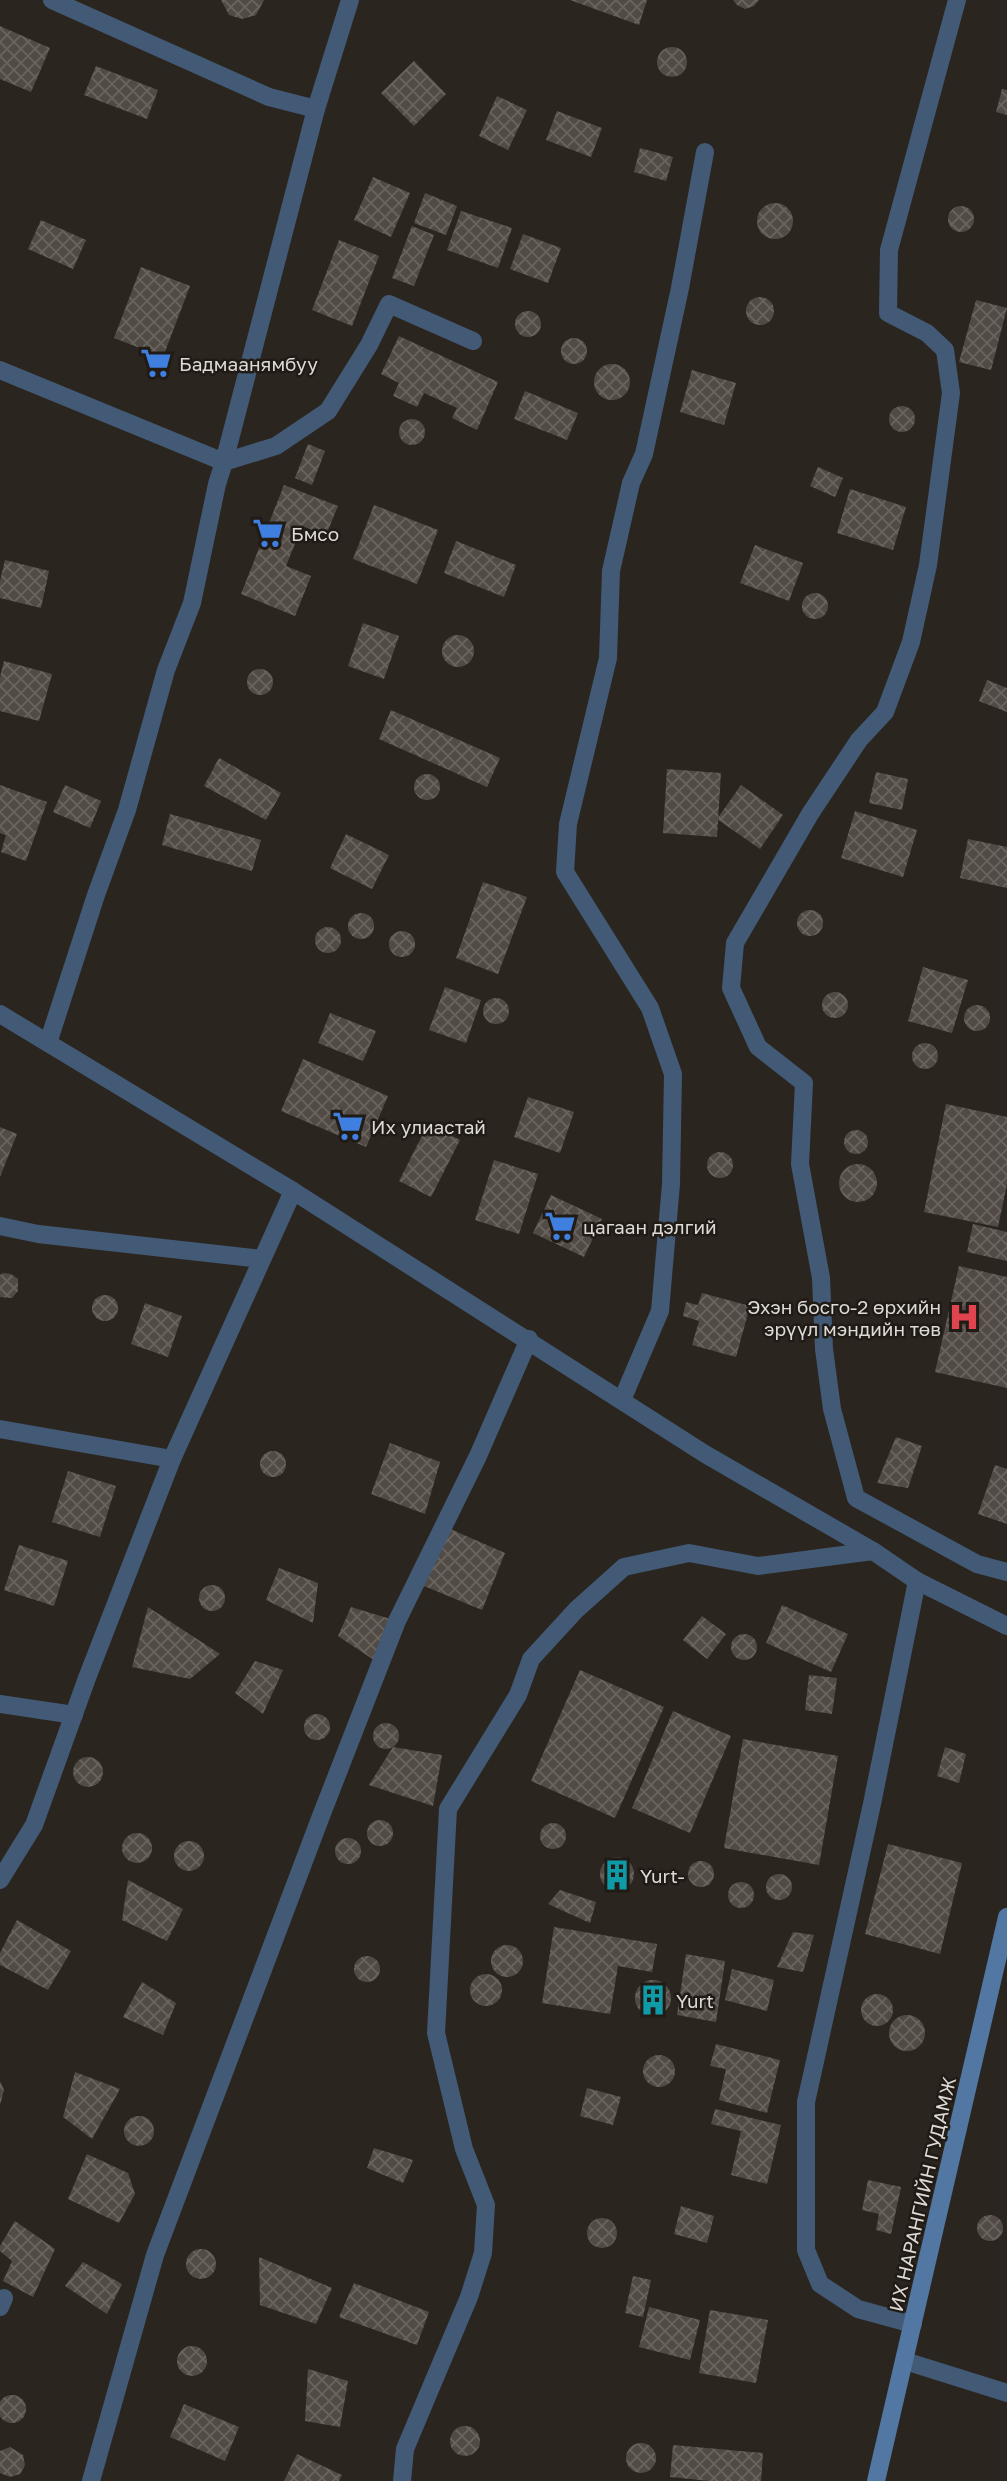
<svg xmlns="http://www.w3.org/2000/svg" width="1007" height="2481" font-family="'Golos Text',sans-serif">
<style>
.building{fill:url(#building-cross-hatch)}
.lines{fill:none;stroke-linecap:round;stroke-linejoin:round}
.street{stroke:#425a75;stroke-width:18}
.secondary{stroke:#5177a2;stroke-width:18}
.labels{text-anchor:middle;dominant-baseline:central;stroke-width:5;stroke-linejoin:round;paint-order:stroke}
.poi-label{font-size:19px;fill:#ddd9d6;stroke:#211b16;text-anchor:start}
.street-label{font-size:19px;fill:#ddd9d6;stroke:#211b16}
</style>
<defs>
<pattern id="building-cross-hatch" width="8" height="8" patternUnits="userSpaceOnUse" patternTransform="scale(1.75)"><rect width="8" height="8" fill="#524b45"/><path d="M0 0l8 8M0 8l8-8" fill="none" stroke="#6a645f"/></pattern>
</defs>
<rect width="100%" height="100%" fill="#2b251f"/>
<!-- building -->
<g class="building">
<polygon points="221,0 264,0 256,15 242,19 229,15"/>
<polygon points="570,0 647,0 639,25"/>
<polygon points="733,0 759,0 754,6 745,9 737,5"/>
<polygon points="0,26 50,48 31,92 0,79"/>
<circle cx="672" cy="62" r="15"/>
<polygon points="414,61 446,94 414,126 381,93"/>
<polygon points="96,66 158,90 147,119 84,95"/>
<polygon points="1002,89 1007,90 1007,115 996,112"/>
<polygon points="497,96 527,110 508,150 479,136"/>
<polygon points="557,111 602,128 591,157 546,140"/>
<polygon points="640,148 673,157 666,181 634,172"/>
<polygon points="373,177 410,193 391,237 354,220"/>
<polygon points="425,193 457,206 446,235 414,223"/>
<circle cx="775" cy="221" r="18"/>
<circle cx="961" cy="219" r="13"/>
<polygon points="461,211 512,228 498,268 447,250"/>
<polygon points="41,220 86,240 73,269 28,249"/>
<polygon points="412,226 434,235 414,286 392,278"/>
<polygon points="523,234 561,248 548,283 510,269"/>
<polygon points="339,240 379,256 352,326 312,310"/>
<polygon points="141,267 190,286 163,357 114,338"/>
<circle cx="760" cy="311" r="14"/>
<polygon points="976,300 1007,308 991,370 959,362"/>
<circle cx="528" cy="324" r="13"/>
<polygon points="399,336 498,382 477,430 452,418 457,408 424,393 417,407 393,396 399,383 381,374"/>
<circle cx="574" cy="351" r="13"/>
<circle cx="612" cy="382" r="18"/>
<polygon points="692,370 736,383 724,425 680,412"/>
<polygon points="525,391 578,413 567,440 514,419"/>
<circle cx="902" cy="419" r="13"/>
<circle cx="412" cy="432" r="13"/>
<polygon points="308,444 325,451 312,485 295,478"/>
<polygon points="818,467 843,478 835,497 810,486"/>
<polygon points="284,485 338,506 326,535 302,526 286,566 311,576 295,616 241,594"/>
<polygon points="850,489 906,507 893,550 837,533"/>
<polygon points="374,505 438,530 417,584 353,559"/>
<polygon points="456,541 516,565 504,597 444,573"/>
<polygon points="755,545 803,563 789,601 740,583"/>
<polygon points="5,560 49,571 41,608 0,598 0,581"/>
<circle cx="815" cy="606" r="13"/>
<polygon points="363,623 399,636 384,679 348,666"/>
<circle cx="458" cy="651" r="16"/>
<polygon points="4,661 52,674 39,721 0,711 0,677"/>
<circle cx="260" cy="682" r="13"/>
<polygon points="987,680 1007,688 1007,712 979,701"/>
<polygon points="391,710 500,758 487,787 379,739"/>
<polygon points="219,758 281,793 266,820 204,786"/>
<polygon points="667,769 721,773 717,837 663,833"/>
<polygon points="876,772 908,779 902,810 869,803"/>
<circle cx="427" cy="787" r="13"/>
<polygon points="0,785 47,802 26,861 1,852 6,835 0,833"/>
<polygon points="65,785 101,801 90,828 53,812"/>
<polygon points="741,785 783,815 760,849 717,819"/>
<polygon points="855,811 917,830 903,877 841,858"/>
<polygon points="170,814 261,840 252,871 162,845"/>
<polygon points="346,834 389,855 372,889 330,868"/>
<polygon points="968,839 1007,847 1007,888 960,878"/>
<polygon points="483,882 527,897 498,974 456,958"/>
<circle cx="810" cy="923" r="13"/>
<circle cx="361" cy="926" r="13"/>
<circle cx="328" cy="940" r="13"/>
<circle cx="402" cy="944" r="13"/>
<polygon points="923,967 968,980 952,1033 908,1021"/>
<polygon points="445,987 481,1000 466,1043 429,1030"/>
<circle cx="835" cy="1005" r="13"/>
<circle cx="496" cy="1011" r="13"/>
<circle cx="977" cy="1018" r="13"/>
<polygon points="330,1013 376,1031 363,1061 318,1043"/>
<circle cx="925" cy="1056" r="13"/>
<polygon points="303,1059 388,1096 366,1147 281,1111"/>
<polygon points="528,1097 574,1112 560,1153 514,1137"/>
<polygon points="946,1104 1007,1117 1007,1184 998,1227 924,1212"/>
<polygon points="428,1124 460,1140 431,1197 399,1181"/>
<polygon points="0,1127 17,1134 0,1177"/>
<circle cx="856" cy="1142" r="12"/>
<circle cx="720" cy="1165" r="13"/>
<polygon points="494,1160 538,1174 519,1234 475,1220"/>
<circle cx="858" cy="1183" r="19"/>
<polygon points="551,1195 602,1219 584,1257 533,1233"/>
<polygon points="973,1224 1007,1232 1007,1261 967,1252"/>
<polygon points="959,1266 1007,1277 1007,1388 935,1372"/>
<polygon points="3,1273 11,1274 18,1279 18,1291 12,1298 0,1297 0,1275"/>
<polygon points="702,1293 750,1306 736,1357 692,1345 699,1321 683,1316 686,1302 698,1305"/>
<circle cx="105" cy="1308" r="13"/>
<polygon points="145,1303 182,1316 168,1357 131,1344"/>
<polygon points="896,1437 922,1446 908,1488 877,1483"/>
<polygon points="390,1443 440,1462 425,1514 371,1494"/>
<circle cx="273" cy="1464" r="13"/>
<polygon points="995,1465 1007,1469 1007,1524 978,1514"/>
<polygon points="68,1471 116,1486 100,1537 52,1522"/>
<polygon points="448,1528 505,1553 482,1610 424,1586"/>
<polygon points="19,1545 68,1561 54,1606 4,1590"/>
<polygon points="279,1568 318,1583 313,1623 266,1600"/>
<circle cx="212" cy="1598" r="13"/>
<polygon points="782,1605 848,1634 831,1672 766,1643"/>
<polygon points="148,1607 220,1654 190,1679 132,1667"/>
<polygon points="351,1607 397,1621 380,1664 338,1636"/>
<polygon points="702,1616 726,1634 707,1659 683,1640"/>
<circle cx="744" cy="1647" r="13"/>
<polygon points="255,1661 283,1670 263,1714 235,1693"/>
<polygon points="580,1670 664,1707 615,1818 531,1781"/>
<polygon points="809,1675 837,1678 832,1714 805,1710"/>
<polygon points="673,1711 731,1736 690,1833 632,1808"/>
<circle cx="317" cy="1727" r="13"/>
<circle cx="386" cy="1736" r="13"/>
<polygon points="743,1739 838,1756 819,1865 724,1848"/>
<polygon points="393,1747 442,1755 433,1806 369,1785"/>
<polygon points="945,1747 966,1754 959,1783 937,1776"/>
<circle cx="88" cy="1772" r="15"/>
<circle cx="380" cy="1833" r="13"/>
<circle cx="553" cy="1836" r="13"/>
<circle cx="137" cy="1848" r="15"/>
<circle cx="348" cy="1851" r="13"/>
<circle cx="189" cy="1856" r="15"/>
<polygon points="888,1844 962,1863 940,1954 865,1934"/>
<circle cx="617" cy="1874" r="17"/>
<circle cx="701" cy="1874" r="13"/>
<circle cx="779" cy="1887" r="13"/>
<polygon points="128,1880 183,1909 167,1941 122,1920"/>
<circle cx="741" cy="1895" r="13"/>
<polygon points="560,1890 596,1902 590,1923 548,1904"/>
<polygon points="17,1920 71,1951 48,1990 0,1965 0,1953"/>
<polygon points="554,1927 657,1944 652,1972 618,1966 610,2014 542,2003"/>
<polygon points="793,1932 814,1935 803,1972 777,1967"/>
<circle cx="507" cy="1961" r="16"/>
<polygon points="686,1954 725,1961 716,2022 677,2015"/>
<circle cx="367" cy="1969" r="13"/>
<polygon points="732,1969 774,1980 767,2011 725,2000"/>
<circle cx="486" cy="1990" r="16"/>
<circle cx="653" cy="1998" r="18"/>
<polygon points="142,1982 176,2003 163,2035 123,2017"/>
<circle cx="877" cy="2010" r="16"/>
<circle cx="907" cy="2033" r="18"/>
<polygon points="716,2044 780,2060 767,2113 719,2100 726,2069 710,2066"/>
<circle cx="659" cy="2071" r="16"/>
<polygon points="75,2072 120,2089 92,2139 63,2117"/>
<polygon points="0,2081 4,2090 0,2105"/>
<polygon points="587,2088 621,2097 613,2125 580,2116"/>
<polygon points="715,2109 781,2125 767,2184 731,2175 741,2131 711,2124"/>
<circle cx="139" cy="2131" r="15"/>
<polygon points="374,2148 413,2160 403,2183 367,2168"/>
<polygon points="87,2154 128,2173 135,2194 119,2223 68,2199"/>
<polygon points="868,2180 901,2187 891,2234 876,2230 879,2214 862,2210"/>
<polygon points="681,2206 714,2216 707,2243 674,2234"/>
<circle cx="990" cy="2228" r="13"/>
<circle cx="602" cy="2233" r="15"/>
<polygon points="15,2221 55,2249 33,2297 3,2281 12,2261 0,2251 0,2246"/>
<circle cx="201" cy="2264" r="15"/>
<polygon points="259,2257 332,2288 316,2324 260,2305"/>
<polygon points="83,2262 122,2284 107,2314 65,2286"/>
<polygon points="633,2276 651,2280 643,2317 625,2313"/>
<polygon points="354,2283 429,2312 417,2345 339,2317"/>
<polygon points="649,2307 700,2320 690,2360 639,2347"/>
<polygon points="710,2310 768,2320 756,2383 699,2373"/>
<circle cx="192" cy="2361" r="15"/>
<polygon points="308,2369 348,2381 340,2427 305,2421"/>
<circle cx="12" cy="2409" r="14"/>
<polygon points="184,2404 239,2427 225,2461 170,2437"/>
<circle cx="465" cy="2441" r="15"/>
<circle cx="641" cy="2458" r="15"/>
<polygon points="673,2445 763,2453 761,2481 710,2481 670,2477"/>
<polygon points="10,2447 23,2455 25,2465 20,2474 10,2477 0,2473 0,2451"/>
<polygon points="297,2454 342,2475 339,2481 284,2481"/>
</g>
<g class="lines">
<!-- street -->
<g class="street">
<polyline points="52,0 269,97 316,109"/>
<polyline points="957,0 889,250 888,313 927,333 945,350 951,393 928,565 911,642 885,712 859,740 810,814 735,943 731,988 758,1047 804,1083 800,1164 821,1278 824,1349 832,1409 856,1498 977,1564 1007,1572"/>
<polyline points="0,370 224,462 276,446 328,411 369,345 389,304 473,341"/>
<polyline points="0,1014 293,1191 705,1454 873,1551 917,1581 1007,1626"/>
<polyline points="48,1043 96,895 127,810 166,670 192,603 217,484 224,462 316,109 350,0"/>
<polyline points="0,1226 38,1234 262,1259"/>
<polyline points="622,1400 660,1311 671,1184 673,1074 650,1008 565,872 568,824 608,658 611,571 631,483 644,454 680,288 705,152"/>
<polyline points="0,1429 172,1459"/>
<polyline points="0,1704 74,1715"/>
<polyline points="0,1880 34,1825 87,1678 172,1459 293,1191"/>
<polyline points="0,2307 4,2298"/>
<polyline points="913,2324 858,2309 820,2284 806,2250 806,2102 872,1804 917,1581"/>
<polyline points="905,2361 1007,2393"/>
<polyline points="91,2481 155,2255 321,1816 397,1621 478,1456 529,1339"/>
<polyline points="402,2481 405,2449 469,2297 483,2253 486,2205 464,2149 436,2033 448,1809 518,1695 531,1659 576,1610 624,1567 689,1553 758,1566 873,1551"/>
</g>
<!-- secondary -->
<polyline class="secondary" points="876,2481 1007,1917"/>
</g>
<!-- icons -->
<defs>
<g id="supermarket-bare" transform="scale(2.415)"><path d="M-6-5.5h2.5l.6 2H6L4.5 2H-2.5L-4.4-4H-6ZM-1.5 3.2a1.3 1.3 0 1 0 .1 0ZM3 3.2a1.3 1.3 0 1 0 .1 0Z" fill="#3f7fe0" stroke="#211b16" stroke-width="2.5" paint-order="stroke"/></g>
<g id="hospital-bare" transform="scale(2.415)"><path d="M-5-5h3v3.5h4V-5h3V5h-3V1.5h-4V5h-3Z" fill="#e0444e" stroke="#211b16" stroke-width="2.5" paint-order="stroke"/></g>
<g id="building-bare" transform="scale(2.415)"><path d="M-4-6H4V6H1V3H-1V6H-4ZM-2.5-4.3h1.7v1.8h-1.7ZM.8-4.3h1.7v1.8H.8ZM-2.5-1h1.7V.8h-1.7ZM.8-1h1.7V.8H.8Z" fill="#0f9aa8" stroke="#211b16" stroke-width="2.5" paint-order="stroke"/></g>
</defs>
<g fill-rule="evenodd">
<use href="#supermarket-bare" x="156" y="363"/>
<use href="#supermarket-bare" x="268" y="533"/>
<use href="#supermarket-bare" x="348" y="1126"/>
<use href="#supermarket-bare" x="560" y="1226"/>
<use href="#hospital-bare" x="964" y="1317"/>
<use href="#building-bare" x="617" y="1875"/>
<use href="#building-bare" x="653" y="2000"/>
</g>
<g class="labels">
<!-- poi labels -->
<g class="poi-label">
<text x="179" y="363">Бадмаанямбуу</text>
<text x="291" y="533">Бмсо</text>
<text x="371" y="1126">Их улиастай</text>
<text x="583" y="1226">цагаан дэлгий</text>
<text x="941" y="1306" text-anchor="end">Эхэн босго-2 өрхийн<tspan x="941" dy="22">эрүүл мэндийн төв</tspan></text>
<text x="640" y="1875">Yurt-</text>
<text x="676" y="2000">Yurt</text>
</g>
<!-- street labels -->
<g class="street-label">
<text transform="translate(922 2194) rotate(-77)">ИХ НАРАНГИЙН ГУДАМЖ</text>
</g>
</g>
</svg>
